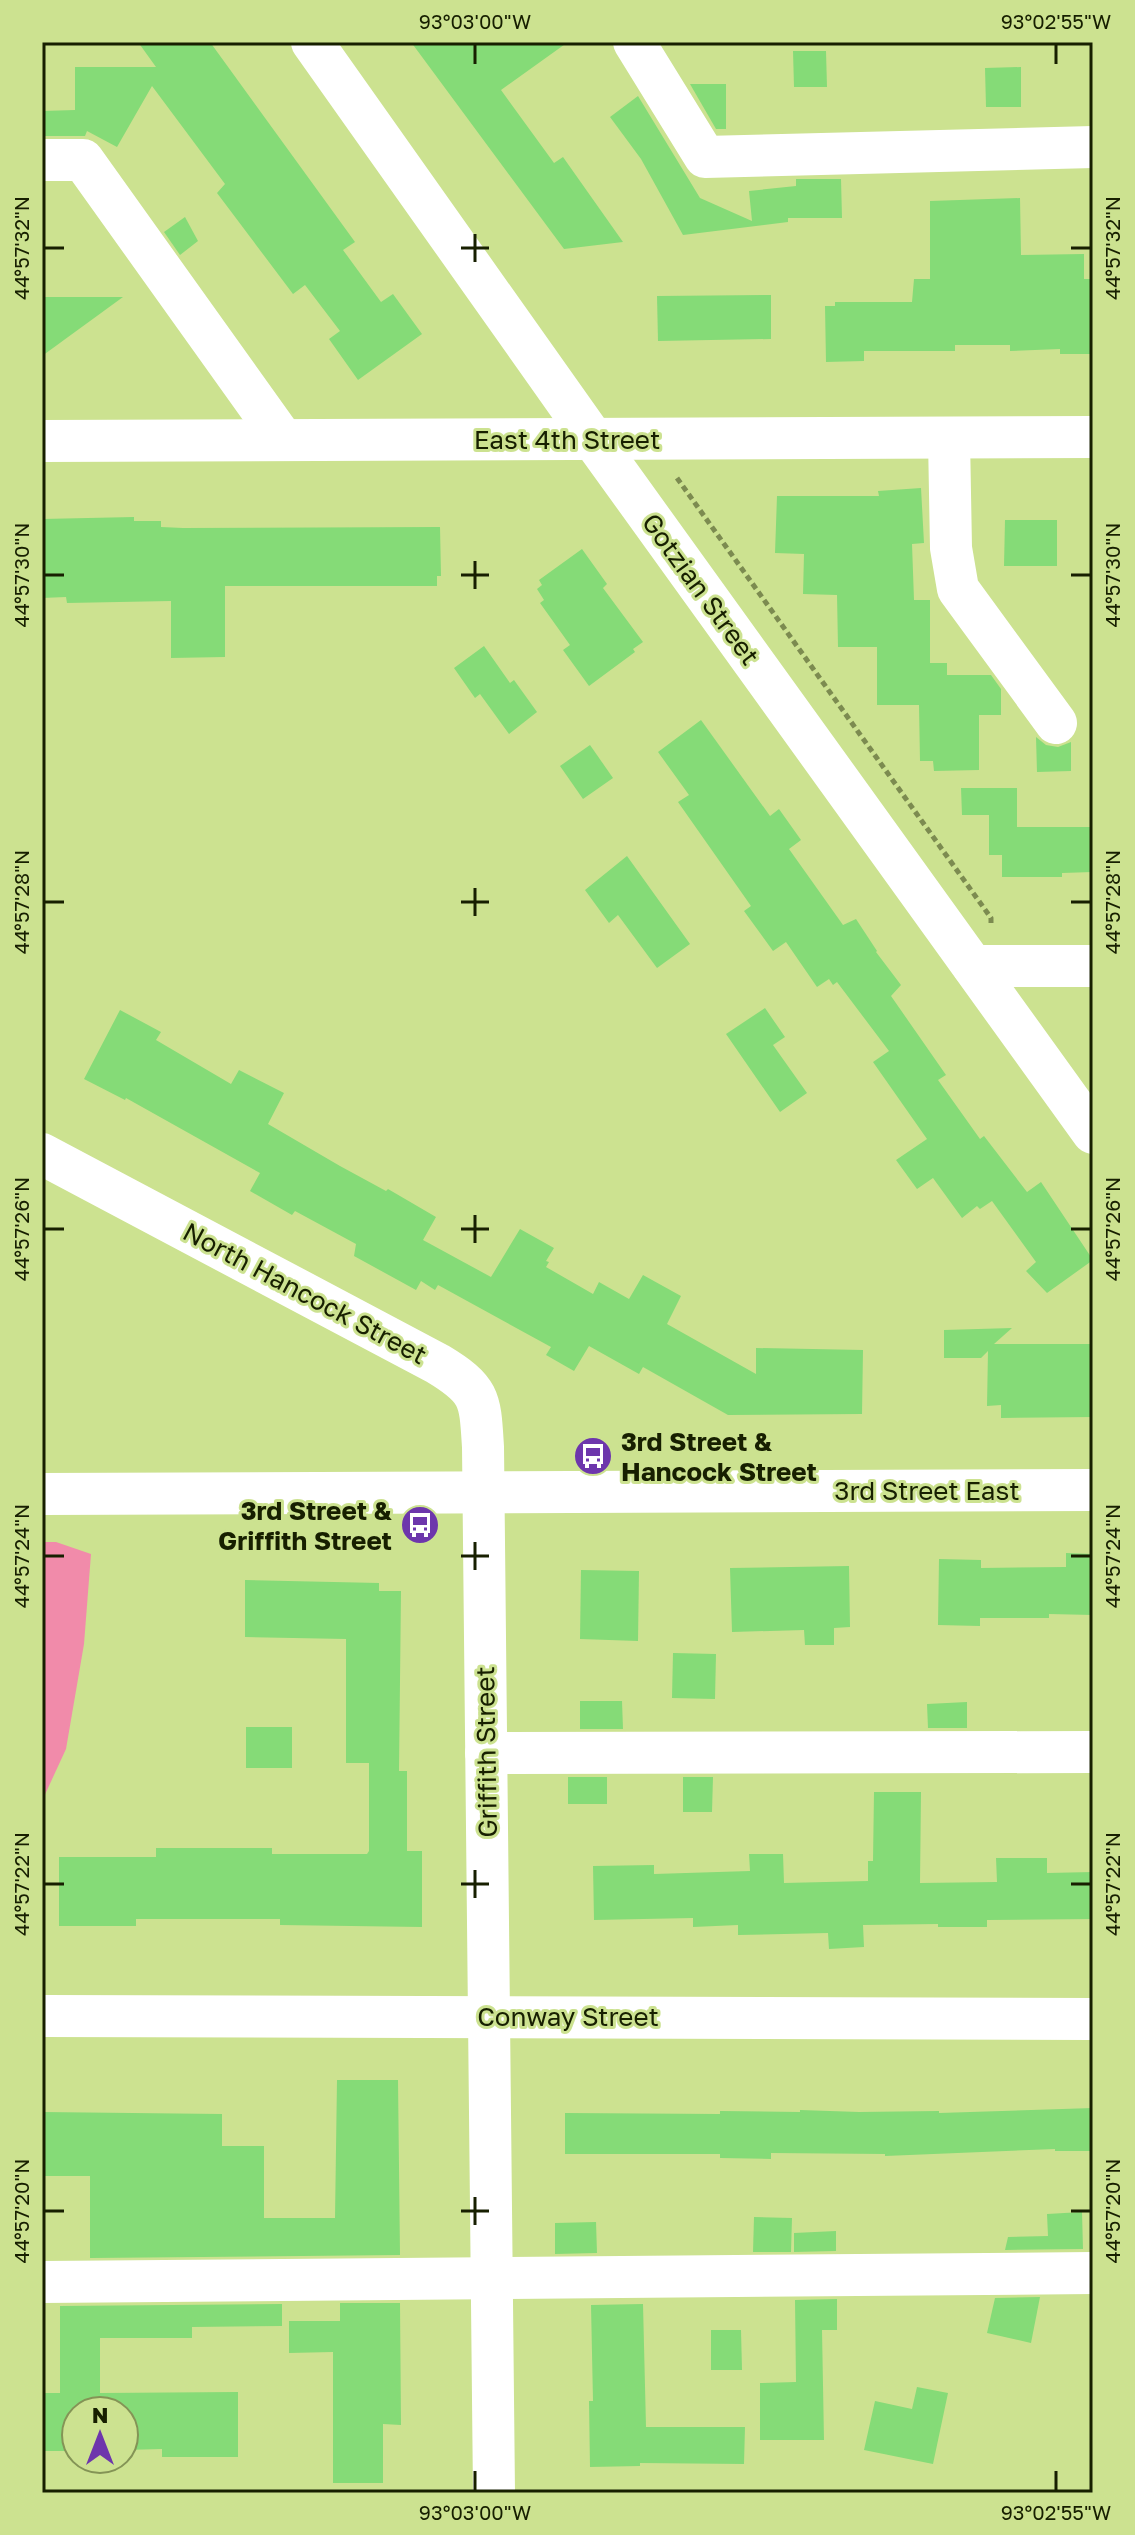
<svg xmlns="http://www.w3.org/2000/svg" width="1135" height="2535" font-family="'Golos Text',sans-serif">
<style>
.green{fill:#f18baa}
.building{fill:#85db77}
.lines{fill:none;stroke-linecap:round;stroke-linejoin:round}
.path{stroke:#7c8b50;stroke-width:5;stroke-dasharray:6 4;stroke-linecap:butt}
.minor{stroke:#fff;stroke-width:42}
.ticks{fill:none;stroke:#171f00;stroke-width:3}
.labels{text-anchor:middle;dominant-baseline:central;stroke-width:6;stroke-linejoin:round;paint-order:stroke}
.street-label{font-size:26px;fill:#171f00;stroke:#cce290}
.poi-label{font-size:26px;font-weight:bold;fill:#171f00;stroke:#cce290;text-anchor:start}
.neatline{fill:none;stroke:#171f00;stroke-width:3}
.ticks-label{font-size:20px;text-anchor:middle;fill:#171f00}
</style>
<rect width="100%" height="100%" fill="#cce290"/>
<!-- green -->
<polygon class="green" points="42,1542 56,1542 91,1554 84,1644 66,1749 42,1801"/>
<!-- building -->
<g class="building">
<polygon points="138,42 210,42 355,242 343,250 381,302 393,294 422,334 358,380 329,339 340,331 305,285 293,294 217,193 225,184 152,86 117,147 87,131 85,136 42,136 42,111 75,110 75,67 156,67"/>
<polygon points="411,42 568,42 501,90 554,163 563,157 623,242 564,249"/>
<polygon points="793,51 826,51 827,87 794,87"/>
<polygon points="1021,67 1021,107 986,107 985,68"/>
<polygon points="690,84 726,84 726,129 716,129"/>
<polygon points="638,96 700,198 752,221 749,191 796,186 796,179 841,179 842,218 788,218 788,222 683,235 641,159 610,117"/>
<polygon points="1020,198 1021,255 1084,254 1084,279 1093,279 1093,354 1060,354 1060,349 1010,351 1010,345 955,345 955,351 864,351 864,361 826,362 825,306 835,306 835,302 912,302 914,279 930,279 930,201"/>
<polygon points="185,217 198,241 180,255 164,232"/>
<polygon points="771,295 771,339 658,341 657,296"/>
<polygon points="42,297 123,297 42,356"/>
<polygon points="921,488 924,543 912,544 914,600 930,600 930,663 947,663 947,675 991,675 1001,689 1001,715 979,715 979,770 934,771 933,761 920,761 919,705 877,705 877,647 838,647 837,595 803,594 804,554 775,553 777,496 879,496 878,491"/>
<polygon points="134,517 134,521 161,521 161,527 183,528 440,527 441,576 437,576 437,586 225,586 225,657 171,658 171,601 67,603 66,597 42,598 42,519"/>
<polygon points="1005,520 1057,520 1057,566 1004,566"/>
<polygon points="582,549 607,584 603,588 643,642 633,649 635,652 589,686 563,650 570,645 540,603 544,600 537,589 542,585 539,580"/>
<polygon points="484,646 510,683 514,680 537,712 509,734 480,694 475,698 454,668"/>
<polygon points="701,720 770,816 779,809 801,840 789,849 843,925 856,919 877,951 876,952 901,985 891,996 946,1075 938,1080 980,1139 984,1136 1027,1192 1041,1182 1093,1260 1047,1293 1026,1271 1036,1262 992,1201 980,1209 977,1206 962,1218 933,1178 917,1189 896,1160 927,1139 873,1062 889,1051 837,982 833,985 829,979 817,987 786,942 773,951 744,911 751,906 678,802 689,795 658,752"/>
<polygon points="1036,737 1046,745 1058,747 1071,742 1071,771 1037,772"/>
<polygon points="590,745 613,778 583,799 560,766"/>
<polygon points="961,788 1017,788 1017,827 1093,827 1093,872 1062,873 1062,877 1002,877 1002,855 989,855 989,815 962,815"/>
<polygon points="627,856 690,944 657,968 618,915 609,923 585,890"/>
<polygon points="765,1008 785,1037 773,1045 807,1093 780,1112 726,1034"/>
<polygon points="120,1010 161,1032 156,1040 231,1084 239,1070 284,1093 268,1124 340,1166 386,1191 388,1189 436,1217 423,1240 491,1277 520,1229 554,1248 546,1261 549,1262 546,1267 593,1294 599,1282 629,1299 643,1275 681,1296 667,1324 756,1374 756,1348 863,1350 862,1414 728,1415 643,1367 639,1374 589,1346 574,1371 546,1355 551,1347 438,1285 435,1290 421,1281 416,1290 354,1256 356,1244 295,1211 292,1215 250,1191 260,1173 126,1098 125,1100 84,1079"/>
<polygon points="1012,1328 994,1344 1093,1344 1093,1417 1001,1418 1001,1405 987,1406 988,1351 981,1358 944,1358 944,1330"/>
<polygon points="1066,1553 1093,1554 1093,1615 1049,1614 1049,1618 980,1618 980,1626 938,1625 939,1559 981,1560 981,1568 1066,1567"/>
<polygon points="849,1566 850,1627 834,1628 834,1645 805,1645 804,1630 732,1632 730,1568"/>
<polygon points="581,1570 639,1571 638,1641 580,1639"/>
<polygon points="245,1580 379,1583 379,1591 401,1591 399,1771 407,1771 407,1851 422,1851 422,1927 280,1925 280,1919 136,1919 136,1926 59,1926 59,1857 156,1857 156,1848 272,1848 272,1854 367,1854 369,1851 369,1763 346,1763 346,1639 245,1637"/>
<polygon points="673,1653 716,1654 715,1699 672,1698"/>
<polygon points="580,1701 622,1701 623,1729 580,1729"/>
<polygon points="967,1702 967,1728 928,1728 927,1704"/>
<rect x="246" y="1727" width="46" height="41"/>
<rect x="568" y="1777" width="39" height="27"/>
<polygon points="683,1777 713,1777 712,1812 683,1812"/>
<polygon points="874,1792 921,1792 920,1883 997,1882 996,1858 1047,1858 1047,1873 1093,1872 1093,1919 987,1920 987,1927 938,1927 938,1924 863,1925 864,1947 829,1949 828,1933 738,1935 738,1925 693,1927 693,1918 594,1920 593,1866 654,1865 654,1874 750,1871 749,1854 783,1854 784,1883 868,1881 868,1861 873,1861"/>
<polygon points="337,2080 398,2080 400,2255 90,2258 90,2176 42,2176 42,2112 222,2114 222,2146 264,2146 264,2218 335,2218"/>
<polygon points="1093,2108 1093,2151 1055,2151 1055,2149 885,2156 885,2154 771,2153 771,2159 720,2158 720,2154 565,2154 565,2113 720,2114 720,2111 800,2112 800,2110 859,2112 939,2111 939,2113"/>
<polygon points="1082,2212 1083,2249 1005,2250 1008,2237 1048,2236 1047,2214"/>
<polygon points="754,2217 792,2218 791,2252 753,2252"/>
<polygon points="596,2222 597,2253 555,2254 555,2223"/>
<polygon points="836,2231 836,2251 794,2252 794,2233"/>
<polygon points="1040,2297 1031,2343 987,2333 995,2298"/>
<polygon points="837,2299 837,2330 822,2330 824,2440 760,2440 760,2383 796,2382 795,2300"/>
<polygon points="340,2303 400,2303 401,2425 383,2424 383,2483 333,2483 333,2352 289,2353 289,2321 340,2321"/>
<polygon points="282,2304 282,2326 192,2327 192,2338 100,2338 100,2393 238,2392 238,2457 162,2457 162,2449 124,2450 124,2411 76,2411 76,2451 42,2451 42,2393 60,2393 60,2306"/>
<polygon points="643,2304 646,2427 745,2427 744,2464 640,2463 640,2466 590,2467 589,2401 593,2401 591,2305"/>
<polygon points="711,2330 741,2330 742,2370 711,2370"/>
<polygon points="917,2387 948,2393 933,2464 864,2450 875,2401 912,2409"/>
</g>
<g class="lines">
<!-- path -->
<polyline class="path" points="677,478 991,918 991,923"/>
<!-- minor -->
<g class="minor">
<polyline points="312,42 593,439 1093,1133"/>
<polyline points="634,42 705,157 1093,147"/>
<polyline points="42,160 83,160 283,440"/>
<polyline points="949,438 951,548 958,589 1056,723"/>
<polyline points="42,441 1093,437"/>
<polyline points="973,966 1093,966"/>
<path d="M42,1154L438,1364C481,1390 480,1399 483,1447L494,2493"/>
<polyline points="42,1494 1093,1490"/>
<polyline points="486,1753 1093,1752"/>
<polyline points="42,2016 1093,2019"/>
<polyline points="42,2282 1093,2273"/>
</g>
</g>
<!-- ticks -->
<path class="ticks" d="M475,44V64M1056,44V64M475,234V262M44,248H64M461,248H489M1071,248H1091M475,561V589M44,575H64M461,575H489M1071,575H1091M475,888V916M44,902H64M461,902H489M1071,902H1091M475,1215V1243M44,1229H64M461,1229H489M1071,1229H1091M475,1542V1570M44,1556H64M461,1556H489M1071,1556H1091M475,1870V1898M44,1884H64M461,1884H489M1071,1884H1091M475,2197V2225M44,2211H64M461,2211H489M1071,2211H1091M475,2471V2491M1056,2471V2491"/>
<!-- icons -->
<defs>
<g id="bus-disc" transform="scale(2)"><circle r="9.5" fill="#6d36ac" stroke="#cce290"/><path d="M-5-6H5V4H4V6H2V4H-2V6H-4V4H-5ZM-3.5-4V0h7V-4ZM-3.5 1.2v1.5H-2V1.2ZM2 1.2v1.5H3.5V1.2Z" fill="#fff"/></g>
</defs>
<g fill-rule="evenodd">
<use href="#bus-disc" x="593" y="1456"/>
<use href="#bus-disc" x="420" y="1525"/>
</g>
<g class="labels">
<!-- street labels -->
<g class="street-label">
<text x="567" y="439">East 4th Street</text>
<text transform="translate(701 589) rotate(54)">Gotzian Street</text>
<text transform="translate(305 1293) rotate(28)">North Hancock Street</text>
<text x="927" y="1490">3rd Street East</text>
<text transform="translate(486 1752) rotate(-91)">Griffith Street</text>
<text x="568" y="2016">Conway Street</text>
</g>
<!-- poi labels -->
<g class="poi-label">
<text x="621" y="1441">3rd Street &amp;<tspan x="621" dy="30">Hancock Street</tspan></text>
<text x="392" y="1510" text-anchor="end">3rd Street &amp;<tspan x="392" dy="30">Griffith Street</tspan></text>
</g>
</g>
<!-- border -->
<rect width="1135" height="2535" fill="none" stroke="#cce290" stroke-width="88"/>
<!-- north arrow -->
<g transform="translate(100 2435)"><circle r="38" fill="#cce290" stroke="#849456" stroke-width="2"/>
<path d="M0-6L14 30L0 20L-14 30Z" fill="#6d36ac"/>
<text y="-12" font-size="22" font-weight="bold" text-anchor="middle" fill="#171f00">N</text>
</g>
<rect x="44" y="44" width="1047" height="2447" class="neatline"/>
<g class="ticks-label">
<text x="475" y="29">93°03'00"W</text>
<text x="1056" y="29">93°02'55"W</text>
<text transform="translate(22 248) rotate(-90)" y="7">44°57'32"N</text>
<text transform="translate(1113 248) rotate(-90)" y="7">44°57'32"N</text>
<text transform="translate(22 575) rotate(-90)" y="7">44°57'30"N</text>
<text transform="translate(1113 575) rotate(-90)" y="7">44°57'30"N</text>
<text transform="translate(22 902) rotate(-90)" y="7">44°57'28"N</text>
<text transform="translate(1113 902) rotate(-90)" y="7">44°57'28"N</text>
<text transform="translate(22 1229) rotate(-90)" y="7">44°57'26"N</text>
<text transform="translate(1113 1229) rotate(-90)" y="7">44°57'26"N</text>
<text transform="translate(22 1556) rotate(-90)" y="7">44°57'24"N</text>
<text transform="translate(1113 1556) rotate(-90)" y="7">44°57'24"N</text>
<text transform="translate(22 1884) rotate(-90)" y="7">44°57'22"N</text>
<text transform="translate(1113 1884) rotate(-90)" y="7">44°57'22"N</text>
<text transform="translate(22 2211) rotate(-90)" y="7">44°57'20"N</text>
<text transform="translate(1113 2211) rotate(-90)" y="7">44°57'20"N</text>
<text x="475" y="2520">93°03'00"W</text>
<text x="1056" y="2520">93°02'55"W</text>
</g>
</svg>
